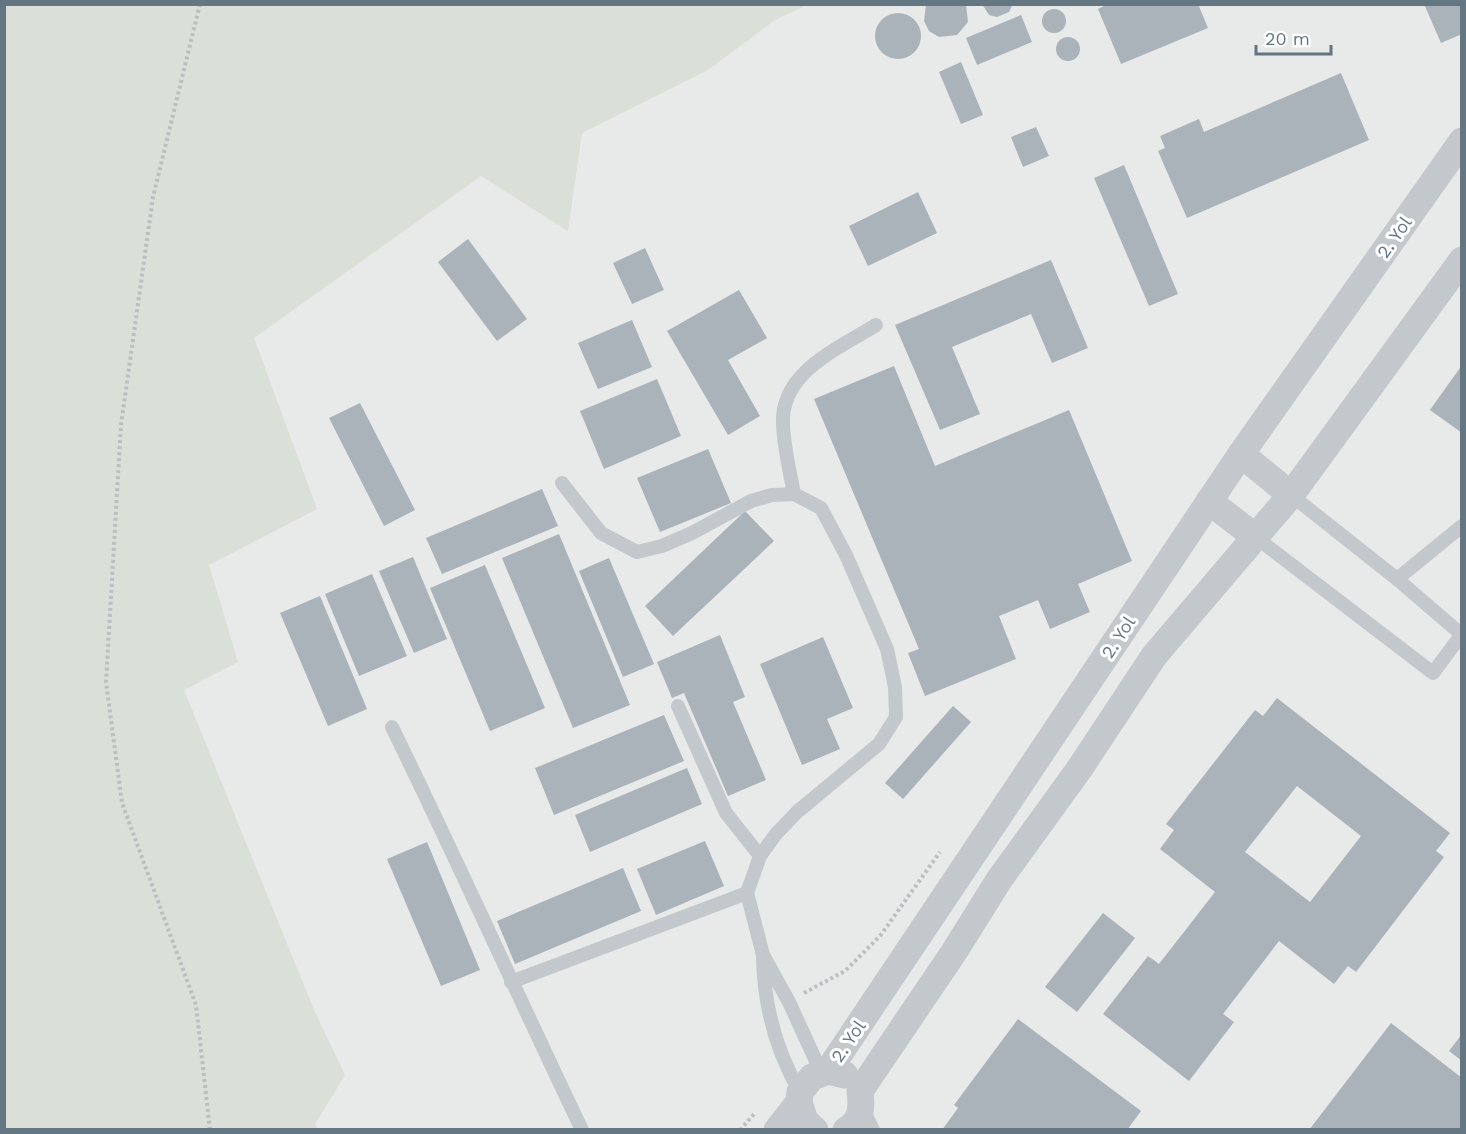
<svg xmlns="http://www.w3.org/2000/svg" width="1466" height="1134" font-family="'Work Sans',sans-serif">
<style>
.built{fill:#e8e9e9}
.green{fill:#dadfd7}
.building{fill:#aab3b9;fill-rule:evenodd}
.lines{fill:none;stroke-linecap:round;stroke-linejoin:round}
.path{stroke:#bbbfc2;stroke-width:4;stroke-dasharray:3 3;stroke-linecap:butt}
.service{stroke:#c3c8cc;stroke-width:14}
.minor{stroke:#c3c8cc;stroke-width:27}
.labels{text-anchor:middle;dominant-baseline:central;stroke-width:6;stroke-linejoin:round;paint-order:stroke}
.street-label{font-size:18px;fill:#657683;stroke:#fff}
</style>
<rect width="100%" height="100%" fill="#fafaf8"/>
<!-- built -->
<polygon class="built" points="5,5 1461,5 1461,1129 5,1130"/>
<!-- green -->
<polygon class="green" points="5,4 807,5 775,20 708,70 582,133 568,231 481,176 254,338 317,509 209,565 238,662 184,690 314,1010 345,1075 315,1124 318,1129 5,1129"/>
<!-- building -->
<g class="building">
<polygon points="926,4 966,4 968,22 957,35 939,37 929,31 924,21"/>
<polygon points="982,4 1013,4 1009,12 997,17 989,15"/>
<polygon points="1108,4 1198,4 1208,28 1121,64 1098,9"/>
<polygon points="1424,4 1462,4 1462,34 1441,43"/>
<circle cx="1054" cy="21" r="12"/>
<circle cx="898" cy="36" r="23"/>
<polygon points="1021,15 1032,42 977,65 966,38"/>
<circle cx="1068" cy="49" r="12"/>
<polygon points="961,62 983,115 961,124 939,72"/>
<polygon points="1341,73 1369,140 1187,218 1158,151 1165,148 1160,136 1199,119 1204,132"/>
<polygon points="1036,127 1049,156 1023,167 1011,137"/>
<polygon points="1124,165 1178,294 1149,306 1094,178"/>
<polygon points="918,192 937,233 868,266 849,226"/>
<polygon points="468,239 527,319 497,341 438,262"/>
<polygon points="645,248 664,290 632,304 613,263"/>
<polygon points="1051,260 1088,348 1052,363 1031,314 952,347 980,414 940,430 895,325"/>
<polygon points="739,290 767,338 728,360 760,416 728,435 667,331"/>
<polygon points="632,320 652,367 598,389 578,343"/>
<polygon points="1462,365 1462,433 1430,410"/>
<polygon points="894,366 935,466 1069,410 1132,561 1078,584 1090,612 1050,629 1038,600 999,616 1016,659 925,696 908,653 919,649 814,399"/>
<polygon points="657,379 681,436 604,469 580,411"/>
<polygon points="360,403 415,510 384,526 329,418"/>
<polygon points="708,449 731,503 660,532 637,478"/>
<polygon points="542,489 558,526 442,574 426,538"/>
<polygon points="745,511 774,541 673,636 645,606"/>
<polygon points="559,534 630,705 573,728 502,558"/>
<polygon points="413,557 447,639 414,653 379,571"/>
<polygon points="609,558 654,664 623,677 579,571"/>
<polygon points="485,565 545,708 490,731 430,588"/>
<polygon points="372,574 407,656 359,676 325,594"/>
<polygon points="320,596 367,709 328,726 280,613"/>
<polygon points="720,635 745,697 733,702 766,780 728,796 684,693 672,698 657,662"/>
<polygon points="823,637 853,708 827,719 840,749 802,765 760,664"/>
<path d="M1277,698L1450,833L1436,851L1444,857L1356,972L1348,966L1334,984L1279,941L1223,1014L1234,1022L1189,1081L1103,1014L1148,956L1159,964L1215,892L1160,849L1174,830L1166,824L1255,710L1263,716ZM1297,786L1361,836L1310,902L1245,852Z"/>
<polygon points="953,706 971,722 903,799 885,783"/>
<polygon points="664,715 684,761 554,815 535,768"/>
<polygon points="687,768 702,804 590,852 575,815"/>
<polygon points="705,841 724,886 656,915 637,869"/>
<polygon points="427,842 480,970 441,986 387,859"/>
<polygon points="623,868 641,911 515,964 497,921"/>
<polygon points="1103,913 1135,938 1077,1012 1045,987"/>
<polygon points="1018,1019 1141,1111 1127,1130 942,1130 958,1108 954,1105"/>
<polygon points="1391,1023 1462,1078 1462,1130 1309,1130"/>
<polygon points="1462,1034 1462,1061 1449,1051"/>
</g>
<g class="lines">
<!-- path -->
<g class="path">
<polyline points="200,4 153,197 121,425 106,682 122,803 196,1005 210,1130"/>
<polyline points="804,993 845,971 880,936 940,852"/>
<polyline points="740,1130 755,1113"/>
</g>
<!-- service -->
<g class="service">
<polyline points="562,483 601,533 637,552 662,546 692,533 751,501 772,495 794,494 821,508 846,555 887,649 895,687 896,717 879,744 797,812 776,834 760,856 747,893 763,955 789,1002 821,1072"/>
<path d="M794,494C790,472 784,448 783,425C780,372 838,349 876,325"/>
<polyline points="1291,495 1397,579 1461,634"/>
<polyline points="1254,536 1433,673 1462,634"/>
<polyline points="1397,579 1462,526"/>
<polyline points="678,706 726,813 760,856"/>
<path d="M392,727C457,860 518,996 582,1130"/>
<path d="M763,957C764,1005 776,1051 800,1092"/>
<polyline points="511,982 747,893"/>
<polyline points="862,1107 873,1130"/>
</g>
<!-- minor -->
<g class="minor">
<polyline points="1241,454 1291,495"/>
<polyline points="1209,501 1254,536"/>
<polyline points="828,1071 1241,454 1462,141"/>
<polyline points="799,1102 805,1121 815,1130"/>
<polyline points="777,1130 799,1102 800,1092 812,1077 828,1071 845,1075"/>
<path d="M846,1130C862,1121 862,1107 860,1091L954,952L999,880L1080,768L1154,656L1291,495L1462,260"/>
</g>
</g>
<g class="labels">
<!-- street labels -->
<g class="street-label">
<text transform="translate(1394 237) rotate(-55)">2. Yol</text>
<text transform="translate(1118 637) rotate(-57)">2. Yol</text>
<text transform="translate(848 1041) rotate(-56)">2. Yol</text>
</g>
</g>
<!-- border -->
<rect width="1466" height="1134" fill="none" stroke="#657683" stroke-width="12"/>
<!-- scale -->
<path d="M1256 45v9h75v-9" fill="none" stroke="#657683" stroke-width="3"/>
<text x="1265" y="45" font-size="18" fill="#657683" stroke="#ffffff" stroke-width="4.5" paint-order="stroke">20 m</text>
</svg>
